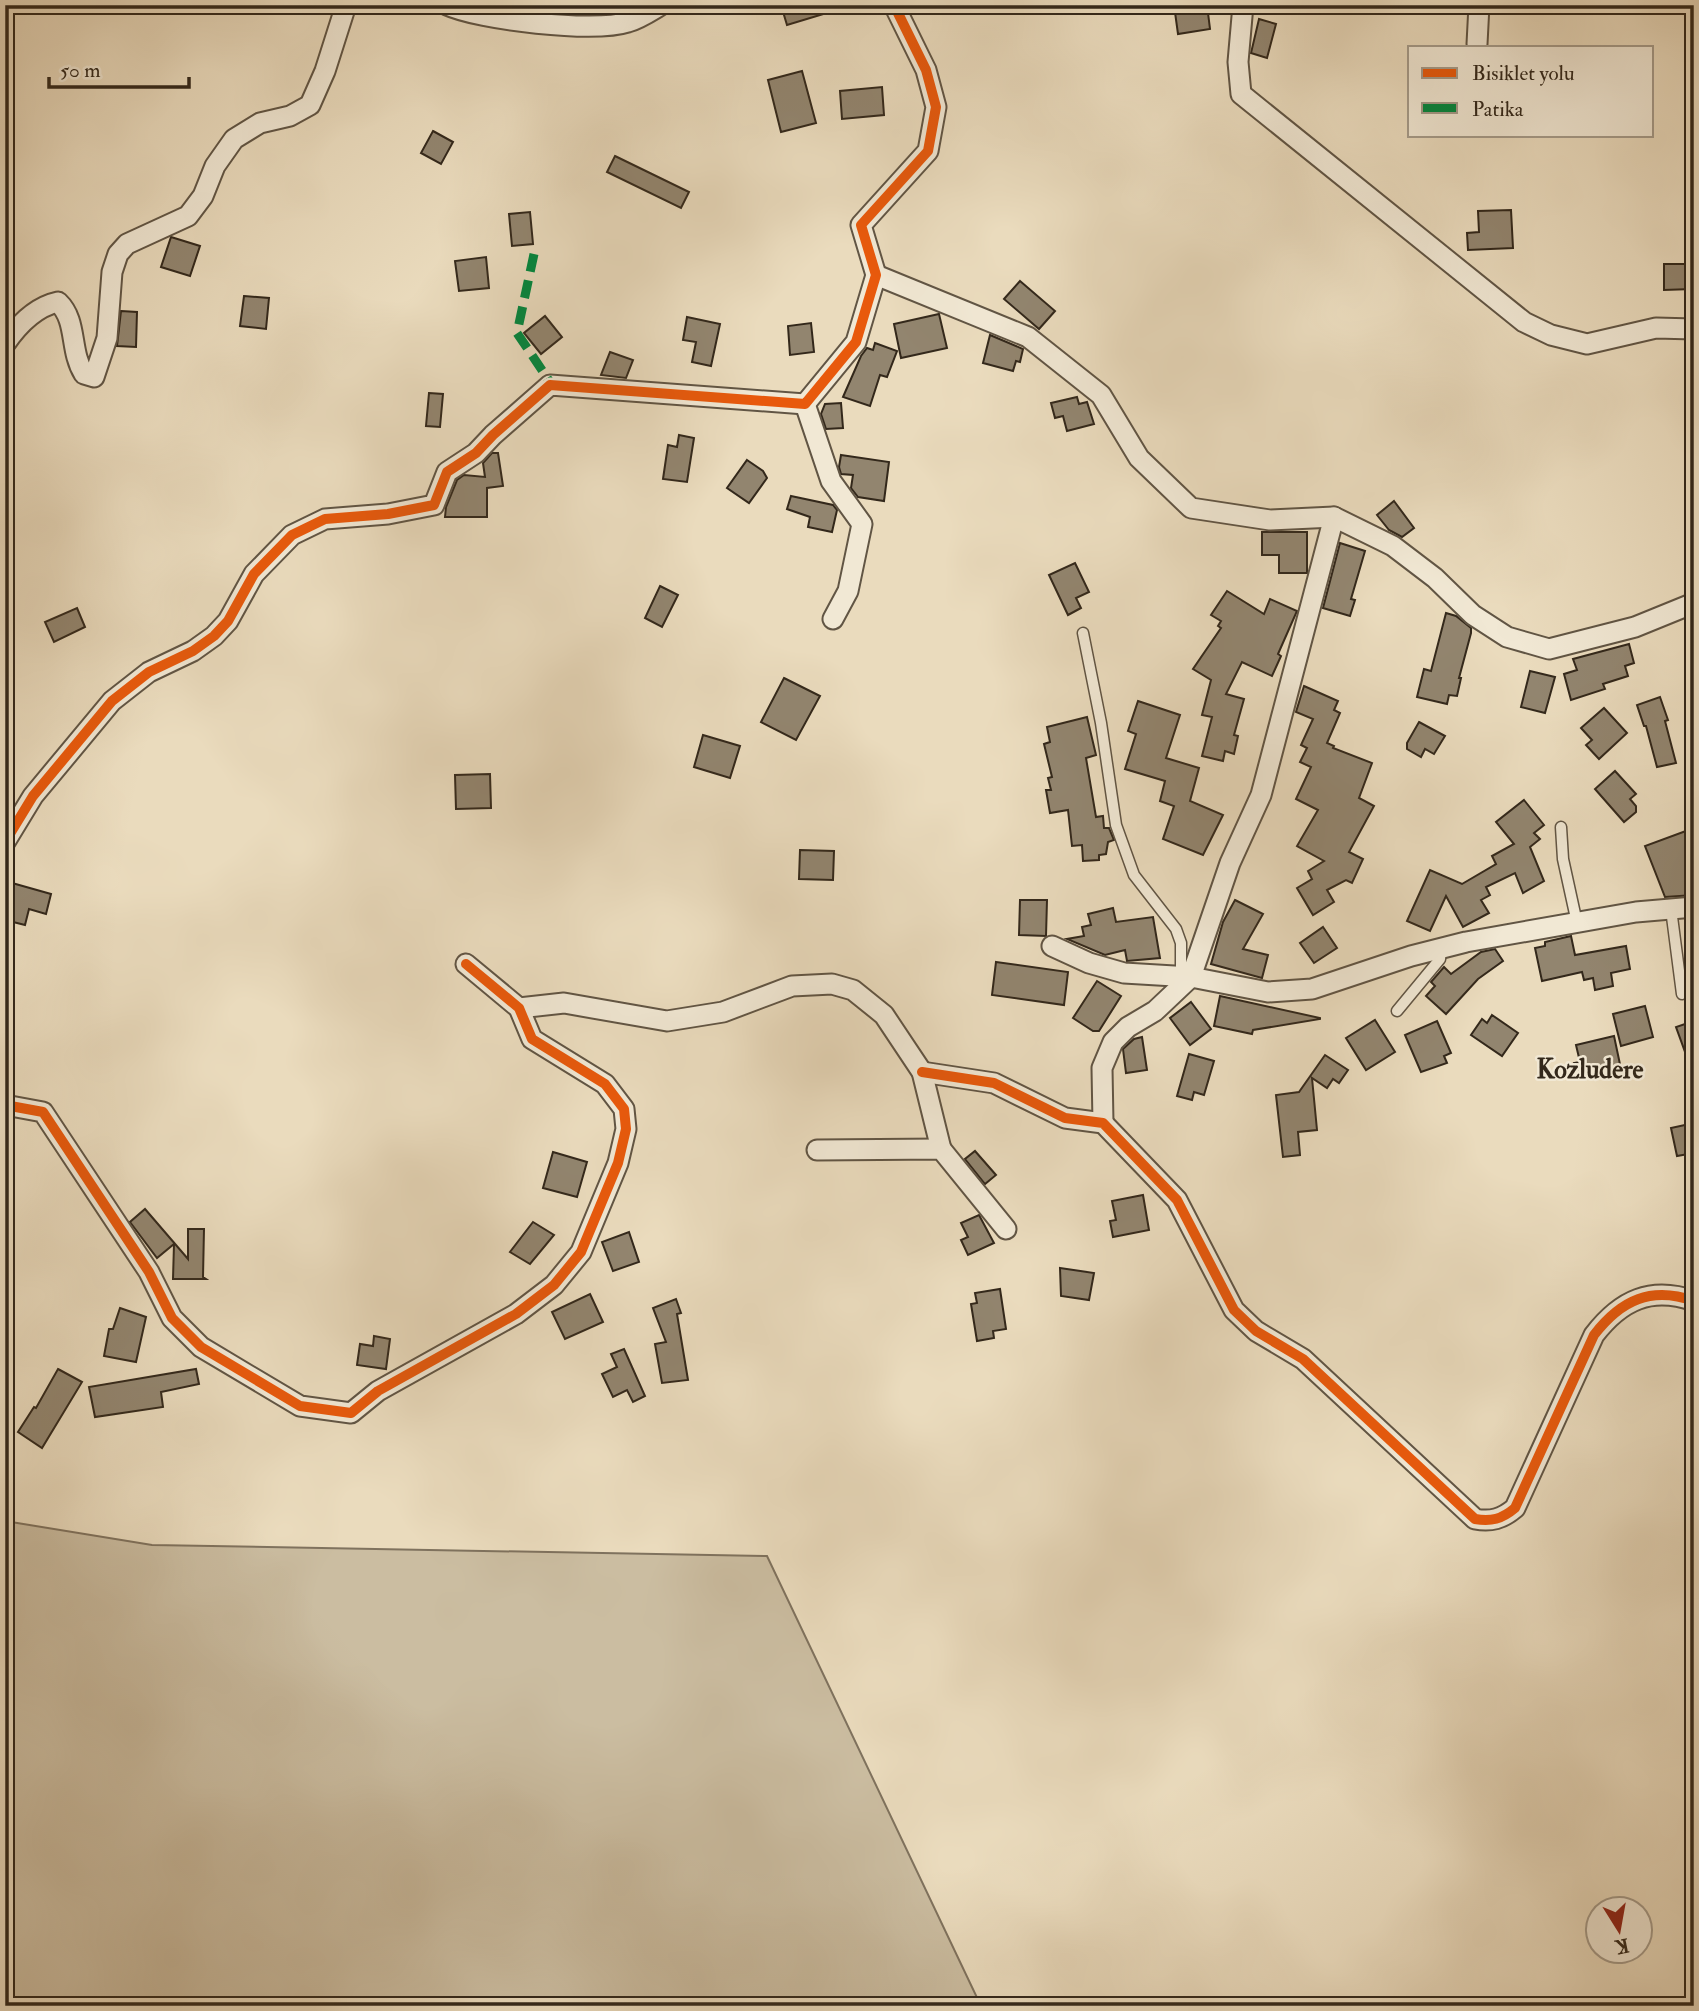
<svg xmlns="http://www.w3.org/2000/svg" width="1699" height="2011" font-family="'IM FELL Double Pica',serif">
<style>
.green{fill:#cbbda1;stroke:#7f725e;stroke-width:2}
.building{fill:#92856f;stroke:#33281b;stroke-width:2}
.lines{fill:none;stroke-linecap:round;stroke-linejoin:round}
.service-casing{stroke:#615544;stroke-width:13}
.minor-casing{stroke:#615544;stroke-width:23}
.service{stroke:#f1e8d4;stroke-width:10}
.minor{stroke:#f1e8d4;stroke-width:19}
.quiet{stroke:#00873e;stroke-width:9;stroke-dasharray:18 9;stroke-linecap:butt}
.cycleway-casing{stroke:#f1e8d4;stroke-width:15}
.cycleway{stroke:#e8590c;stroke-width:10}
.labels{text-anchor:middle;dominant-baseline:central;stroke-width:5;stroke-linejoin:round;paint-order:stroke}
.quarter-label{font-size:26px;font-weight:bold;fill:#33281b;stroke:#f1e8d4}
</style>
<rect width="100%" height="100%" fill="#eadbbd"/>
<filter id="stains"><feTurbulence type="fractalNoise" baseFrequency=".00286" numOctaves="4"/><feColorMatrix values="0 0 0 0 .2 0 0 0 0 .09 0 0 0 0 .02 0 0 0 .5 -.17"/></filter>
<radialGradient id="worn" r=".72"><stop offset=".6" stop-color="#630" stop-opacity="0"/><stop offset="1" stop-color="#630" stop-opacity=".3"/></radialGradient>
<!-- green -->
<polygon class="green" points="5,1521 152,1545 767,1556 981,2006 5,2006"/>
<!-- building -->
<g class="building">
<polygon points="781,5 840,5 840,9 787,25"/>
<polygon points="1174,5 1207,5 1210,29 1178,34"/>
<polygon points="1259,19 1276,24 1267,58 1251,53"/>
<polygon points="802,71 816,123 781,132 768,80"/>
<polygon points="882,87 884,115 842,119 840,91"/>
<polygon points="433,131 453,142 441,164 421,153"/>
<polygon points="615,156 689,192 681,208 607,172"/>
<polygon points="1511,210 1513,248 1468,250 1467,233 1479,232 1478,211"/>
<polygon points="530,212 533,244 512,246 509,214"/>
<polygon points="171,237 200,246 190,276 161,267"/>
<polygon points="486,257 489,288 459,291 455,261"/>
<polygon points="1664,264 1692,264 1692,289 1664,290"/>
<polygon points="1020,281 1055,311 1039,329 1004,299"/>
<polygon points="244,296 269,298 266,329 240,326"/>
<polygon points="121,311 137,312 136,347 117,346"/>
<polygon points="939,314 947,348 901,358 894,324"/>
<polygon points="545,316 562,337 541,354 524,333"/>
<polygon points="687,317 720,324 711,366 692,362 696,342 683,340"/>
<polygon points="811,323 814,352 790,355 788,326"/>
<polygon points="990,335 1023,349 1020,362 1016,361 1013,371 983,363"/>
<polygon points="875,343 897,351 887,377 880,375 870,406 843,397 861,356 867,348 873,350"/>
<polygon points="610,352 633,360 626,378 601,375"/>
<polygon points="429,393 443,394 440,427 426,426"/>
<polygon points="1077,397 1079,404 1087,402 1094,424 1067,431 1063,416 1055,418 1051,403"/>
<polygon points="841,403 843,428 826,429 821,414 825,404"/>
<polygon points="679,435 694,438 687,482 663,479 668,445 677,447"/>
<polygon points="492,453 498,453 503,486 487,488 487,517 445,517 446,507 457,480 464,475 485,477 483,463"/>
<polygon points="841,455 889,462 884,501 858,497 851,488 853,475 841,474 839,467"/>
<polygon points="747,460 763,471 767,478 749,503 727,488"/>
<polygon points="791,496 833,505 837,510 832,532 808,527 810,517 787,509"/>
<polygon points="1394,501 1414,528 1402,537 1389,530 1377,515"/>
<polygon points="1262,532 1307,532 1307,573 1279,573 1279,555 1262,555"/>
<polygon points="1340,543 1365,551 1351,599 1355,600 1350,616 1323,608"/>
<polygon points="1075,563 1089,592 1076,598 1081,608 1068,615 1049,575"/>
<polygon points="660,586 678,595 662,627 645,618"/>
<polygon points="1227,591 1264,614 1270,599 1297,611 1278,654 1281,656 1272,676 1242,662 1226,694 1244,699 1234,735 1238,736 1234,754 1225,751 1223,761 1202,756 1212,717 1202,715 1211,680 1193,669 1221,628 1218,626 1221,621 1211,615"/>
<polygon points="77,608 85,627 54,642 45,622"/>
<polygon points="1446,613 1456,616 1471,628 1471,633 1459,678 1461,678 1457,696 1449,695 1447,704 1417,697 1424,669 1431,671"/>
<polygon points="1629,644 1634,663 1625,666 1628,676 1603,684 1605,689 1571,700 1564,674 1577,670 1573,659"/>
<polygon points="1530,671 1555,677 1545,713 1521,707"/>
<polygon points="784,678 820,696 796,740 761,722"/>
<polygon points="1304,686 1338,701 1334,710 1340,713 1327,743 1334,746 1333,748 1372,763 1359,798 1374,806 1349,852 1363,859 1352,883 1346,880 1327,890 1334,902 1313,915 1297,888 1312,879 1308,871 1324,861 1297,846 1318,810 1296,799 1311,767 1300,762 1307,748 1301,745 1313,719 1296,712"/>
<polygon points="1660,697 1668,720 1665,721 1676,763 1657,767 1646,726 1644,726 1637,705"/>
<polygon points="1138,701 1180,715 1166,758 1199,768 1190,801 1223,815 1203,855 1163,839 1174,806 1160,801 1165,781 1125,769 1136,734 1128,731"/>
<polygon points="1604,708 1627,733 1599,759 1586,745 1592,740 1581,728"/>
<polygon points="1087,717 1096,755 1086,758 1096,817 1103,816 1104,828 1109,828 1114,840 1108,842 1106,854 1099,855 1099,860 1083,861 1082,845 1072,846 1068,810 1050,813 1046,790 1051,790 1048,778 1052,777 1044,744 1050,742 1047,727"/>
<polygon points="1419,722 1445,736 1434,754 1425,749 1421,757 1407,749 1407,743"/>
<polygon points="703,735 740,746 730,778 694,767"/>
<polygon points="1615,771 1636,794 1630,799 1636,806 1636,812 1624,822 1595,789"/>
<polygon points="490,774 491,808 456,809 455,775"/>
<polygon points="1524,800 1544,825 1534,833 1540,839 1530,847 1544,881 1523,893 1515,873 1486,887 1490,895 1481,900 1489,913 1463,927 1446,896 1430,931 1407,921 1430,870 1462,884 1496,864 1492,856 1514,844 1496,822"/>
<polygon points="1694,828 1694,895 1665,897 1645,846"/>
<polygon points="800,850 834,851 833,880 799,879"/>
<polygon points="5,881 51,894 46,914 29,909 25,925 5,920"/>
<polygon points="1020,900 1047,900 1046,936 1019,935"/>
<polygon points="1235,900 1263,914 1243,949 1268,955 1262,978 1211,964 1223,922"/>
<polygon points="1113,908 1116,922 1153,917 1160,958 1127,961 1125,950 1105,955 1067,939 1084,936 1082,927 1091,925 1088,914"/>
<polygon points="1323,927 1337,948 1314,963 1300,943"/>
<polygon points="1571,936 1575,955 1626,946 1630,969 1611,973 1613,986 1595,990 1593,978 1584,980 1582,972 1542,981 1535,948 1545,946 1545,942"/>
<polygon points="1495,949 1503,961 1478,979 1446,1014 1426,996 1435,986 1431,982 1444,967 1451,974 1481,952"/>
<polygon points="996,962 1068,972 1064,1005 992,995"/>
<polygon points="1097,981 1121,996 1099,1031 1093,1031 1073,1018"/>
<polygon points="1220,996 1320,1018 1320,1019 1253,1030 1252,1034 1214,1026"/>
<polygon points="1191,1002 1211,1029 1190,1045 1170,1018"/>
<polygon points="1645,1006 1653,1037 1621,1046 1613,1014"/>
<polygon points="1492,1015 1518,1033 1502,1056 1471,1035 1482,1019 1487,1023"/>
<polygon points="1375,1020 1395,1052 1366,1070 1346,1038"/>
<polygon points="1437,1021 1451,1053 1444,1056 1447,1063 1421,1072 1405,1035"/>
<polygon points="1694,1021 1694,1070 1692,1071 1676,1027"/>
<polygon points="1614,1036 1621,1069 1578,1079 1574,1063 1580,1062 1576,1045"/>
<polygon points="1142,1037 1147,1070 1126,1073 1123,1049 1134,1039"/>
<polygon points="1189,1054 1214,1061 1204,1095 1194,1092 1192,1100 1177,1096"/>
<polygon points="1325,1055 1348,1070 1339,1083 1333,1079 1327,1088 1312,1078 1317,1130 1298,1132 1300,1155 1283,1157 1276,1095 1299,1092"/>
<polygon points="1694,1123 1694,1153 1677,1156 1671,1128"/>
<polygon points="975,1151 996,1175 985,1184 965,1159"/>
<polygon points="553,1152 587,1162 577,1197 543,1188"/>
<polygon points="1143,1195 1149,1230 1113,1237 1110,1221 1116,1220 1112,1201"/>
<polygon points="145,1209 188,1259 188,1229 204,1229 203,1277 206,1279 173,1279 174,1244 157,1258 130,1222"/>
<polygon points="979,1215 994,1243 968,1255 961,1240 968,1237 961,1223"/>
<polygon points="533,1222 554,1235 530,1264 510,1252"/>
<polygon points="629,1232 639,1262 613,1271 602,1242"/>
<polygon points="1060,1268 1094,1273 1089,1300 1061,1296"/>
<polygon points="1000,1289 1006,1329 993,1331 994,1338 977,1341 971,1304 977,1303 975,1293"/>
<polygon points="590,1294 603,1322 565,1339 552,1312"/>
<polygon points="676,1299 681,1313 677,1314 688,1380 662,1383 655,1344 666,1342 653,1308"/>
<polygon points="120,1308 146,1317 136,1362 104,1356 109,1329 113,1329"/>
<polygon points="374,1336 390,1339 386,1369 357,1365 360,1344 373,1346"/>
<polygon points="624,1349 645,1396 633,1402 627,1390 613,1397 602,1374 617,1367 611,1354"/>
<polygon points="58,1369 82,1382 42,1448 18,1432 34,1407 36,1408"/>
<polygon points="196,1369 199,1384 161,1392 163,1407 95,1417 89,1387"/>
</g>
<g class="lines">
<!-- service casing -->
<g class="service-casing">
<g id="service">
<polyline points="1083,633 1101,723 1116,825 1134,875 1176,929 1181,943 1181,976"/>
<polyline points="1561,827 1563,859 1577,923"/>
<polyline points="1671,909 1682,994"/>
<polyline points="1397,1011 1440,959 1441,948"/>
</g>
</g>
<!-- minor casing -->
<g class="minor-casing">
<g id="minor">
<path d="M447,5C479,20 594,33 628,22C639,19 651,11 661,5"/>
<polyline points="1243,5 1238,62 1241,94 1524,322 1551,335 1587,344 1656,328 1694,329"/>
<polyline points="1477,44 1479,5"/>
<polyline points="876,275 1028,337 1101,395 1139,458 1191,508 1270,520 1334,517 1393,546 1435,578 1473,615 1507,637 1549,649 1635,627 1694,603"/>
<path d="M5,344C18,325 35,307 58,302C78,321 69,350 84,374L94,377L107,338L112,272L118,254L127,244L188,216L203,196L215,166L234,139L260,123L290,116L310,105L325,71L346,5"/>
<polyline points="805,404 831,481 862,524 848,591 833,619"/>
<polyline points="5,842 33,796 112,701 149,672 193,651 214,636 228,621 254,574 292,535 325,519 388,514 434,505 447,472 476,453 493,435 550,385 805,404 856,342 876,275 861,225 928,151 936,107 926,70 894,5"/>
<polyline points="1052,946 1089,963 1124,973 1191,977 1268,992 1312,989 1411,956 1466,942 1636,912 1694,907"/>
<polyline points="519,1008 564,1003 667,1021 723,1012 792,986 832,984 853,990 884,1015 922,1072 941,1149"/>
<path d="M922,1072L994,1083L1065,1118L1103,1123L1177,1200L1234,1310L1256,1331L1303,1359L1475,1519C1491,1522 1502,1519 1515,1508L1594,1335C1621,1300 1651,1286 1694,1301"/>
<polyline points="5,1105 43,1112 149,1272 172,1318 201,1347 300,1406 351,1413 378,1391 516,1314 554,1285 581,1252 618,1163 626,1129 624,1109 605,1084 532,1039 519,1008 466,964"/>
<polyline points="1103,1123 1102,1068 1113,1042 1128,1027 1155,1011 1191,977 1230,863 1261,795 1334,517"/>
<polyline points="817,1150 941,1149 1006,1229"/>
</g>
</g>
<!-- service -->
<use href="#service" class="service"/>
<!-- minor -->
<use href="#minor" class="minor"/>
<!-- quiet -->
<polyline class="quiet" points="534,254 517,333 552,385"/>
<!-- cycleway casing -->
<g class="cycleway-casing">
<g id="cycleway">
<polyline points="5,842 33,796 112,701 149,672 193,651 214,636 228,621 254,574 292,535 325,519 388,514 434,505 447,472 476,453 493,435 550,385 805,404 856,342 876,275 861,225 928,151 936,107 926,70 894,5"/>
<path d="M922,1072L994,1083L1065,1118L1103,1123L1177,1200L1234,1310L1256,1331L1303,1359L1475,1519C1491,1522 1502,1519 1515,1508L1594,1335C1621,1300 1651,1286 1694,1301"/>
<polyline points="5,1105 43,1112 149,1272 172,1318 201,1347 300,1406 351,1413 378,1391 516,1314 554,1285 581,1252 618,1163 626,1129 624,1109 605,1084 532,1039 519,1008 466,964"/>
</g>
</g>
<!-- cycleway -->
<use href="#cycleway" class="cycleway"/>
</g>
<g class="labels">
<!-- quarter labels -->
<g class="quarter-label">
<text x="1590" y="1070">Kozludere</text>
</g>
</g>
<!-- margin -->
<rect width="1699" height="2011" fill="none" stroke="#eadbbd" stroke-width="28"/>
<rect x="7" y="7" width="1685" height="1997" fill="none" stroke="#33281b" stroke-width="3.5"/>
<rect x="14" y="14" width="1671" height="1983" fill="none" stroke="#33281b" stroke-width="2"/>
<!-- legend -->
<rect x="1408" y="46" width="245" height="91" fill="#f1e8d4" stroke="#a59b8a" stroke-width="2"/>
<rect x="1422" y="68" width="35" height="10" fill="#e8590c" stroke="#a59b8a" stroke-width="2"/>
<text x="1472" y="80" font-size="21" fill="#33281b">Bisiklet yolu</text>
<rect x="1422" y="103" width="35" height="10" fill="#00873e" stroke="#a59b8a" stroke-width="2"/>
<text x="1472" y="116" font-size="21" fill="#33281b">Patika</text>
<!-- north arrow -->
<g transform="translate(1619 1930) rotate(169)"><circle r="33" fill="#f1e8d4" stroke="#a59b8a" stroke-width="2"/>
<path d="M0-5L12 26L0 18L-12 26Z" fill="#8f2418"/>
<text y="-10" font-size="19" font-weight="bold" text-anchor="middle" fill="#33281b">K</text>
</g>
<!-- scale -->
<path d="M49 77v10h140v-10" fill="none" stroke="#33281b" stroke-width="3.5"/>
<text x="60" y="77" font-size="21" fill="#33281b" stroke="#f1e8d4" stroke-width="5" paint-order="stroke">50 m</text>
<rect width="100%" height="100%" filter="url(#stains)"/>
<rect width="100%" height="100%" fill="url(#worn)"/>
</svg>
